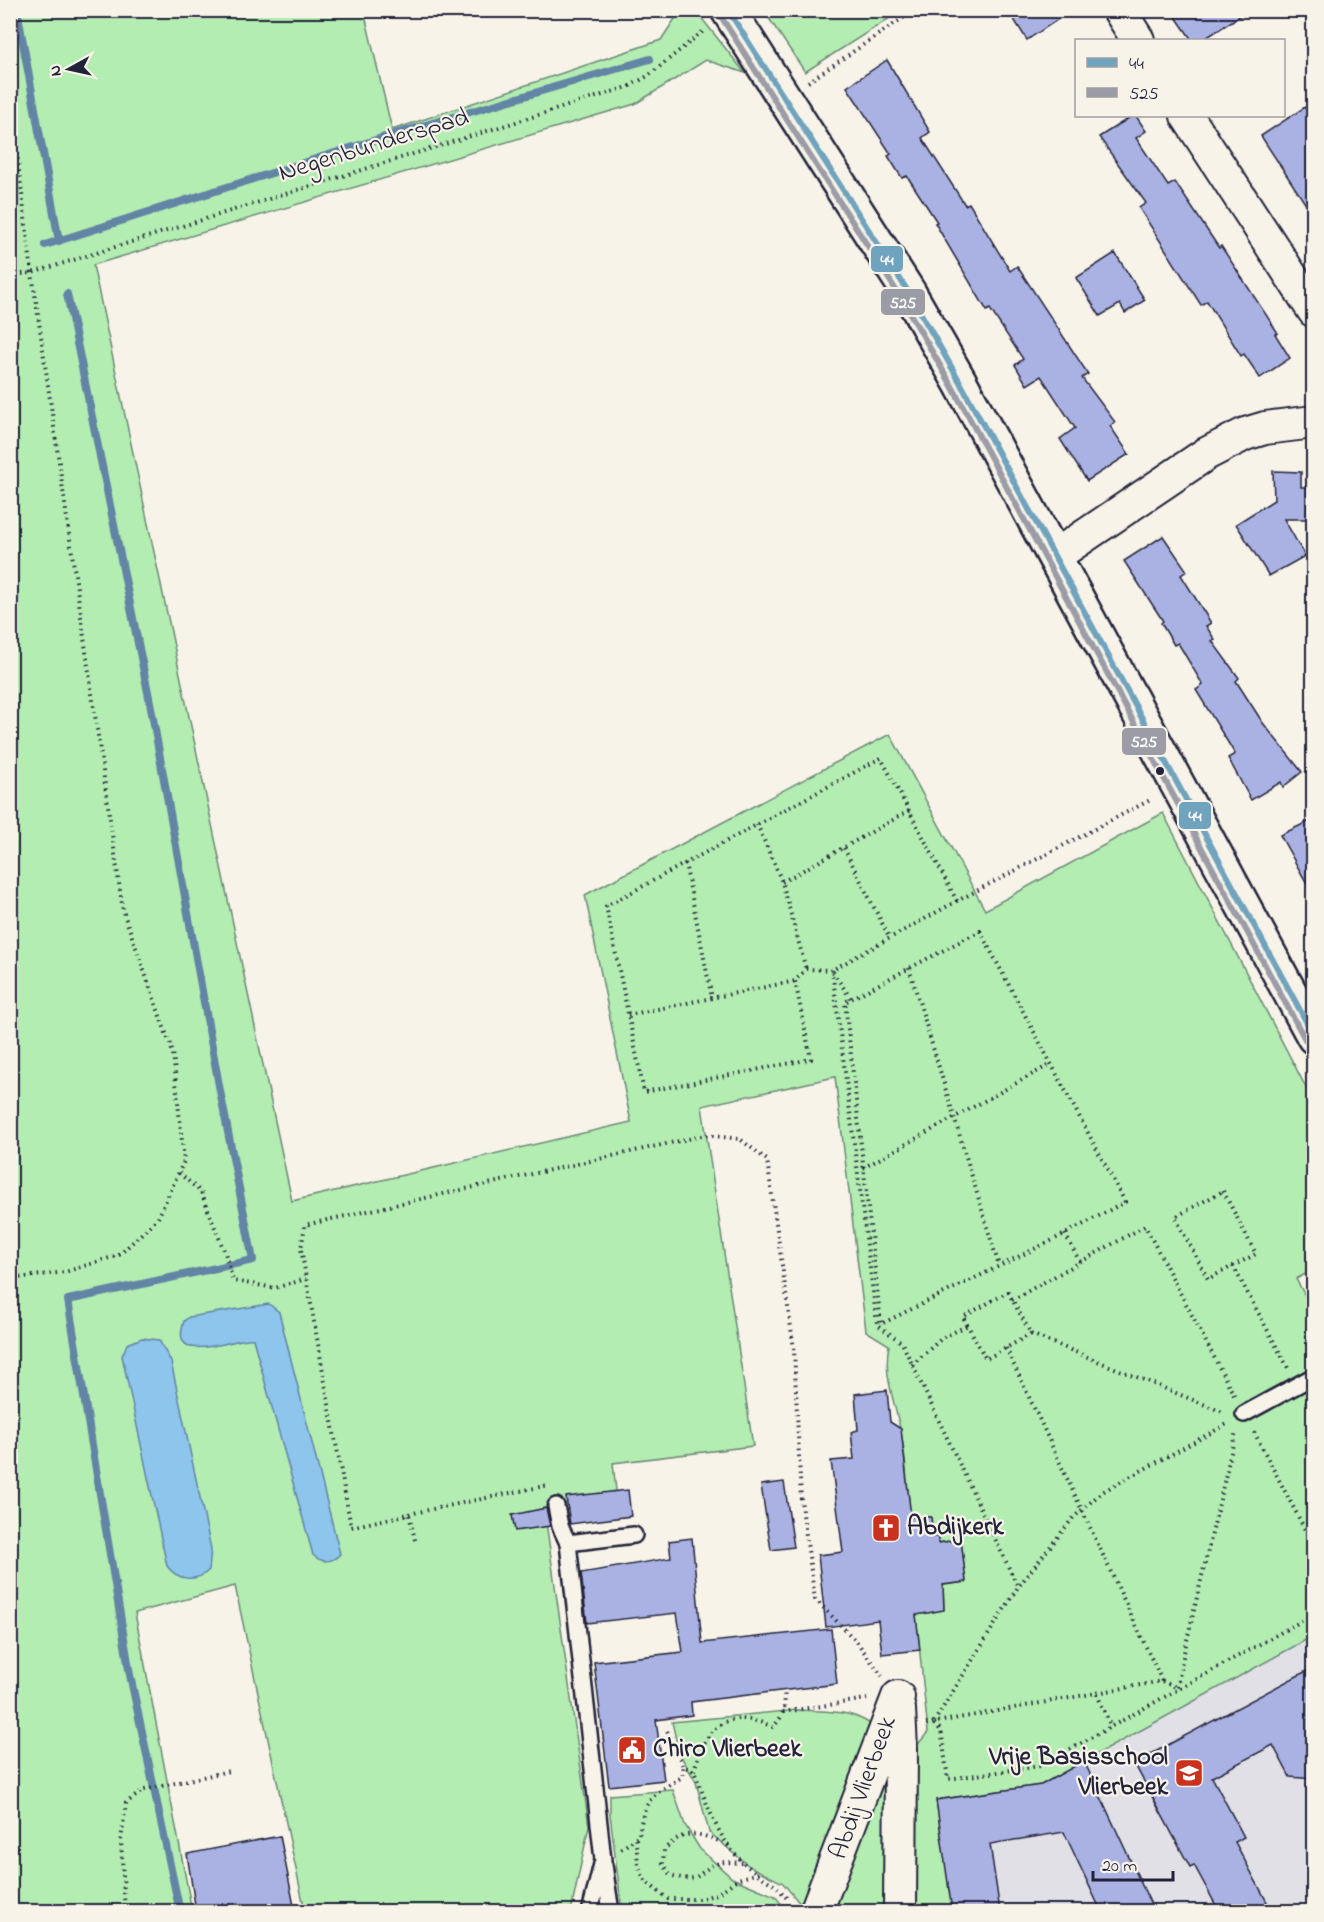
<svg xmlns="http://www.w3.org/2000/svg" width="1324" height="1922" font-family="'Indie Flower',sans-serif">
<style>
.built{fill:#e0e0e6}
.green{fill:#b3edb1;stroke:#6a8876;stroke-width:1.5}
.water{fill:#8dc5ec;stroke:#6284a5;stroke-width:1.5}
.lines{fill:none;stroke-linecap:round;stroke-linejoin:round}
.stream{stroke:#6284a5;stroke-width:8}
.building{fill:#a9b2e3;stroke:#22223b;stroke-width:1.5}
.lane-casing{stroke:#22223b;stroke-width:20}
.street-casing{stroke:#22223b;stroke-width:36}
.secondary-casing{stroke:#22223b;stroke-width:38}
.path{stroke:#22223b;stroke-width:4;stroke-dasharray:1.5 4.5;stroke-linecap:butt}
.lane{stroke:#f7f3e8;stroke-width:15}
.street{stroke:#f7f3e8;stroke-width:32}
.secondary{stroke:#f7f3e8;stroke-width:33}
.bus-1-casing{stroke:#f7f3e8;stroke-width:10}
.bus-2-casing{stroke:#f7f3e8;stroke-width:10}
.bus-1{stroke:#70a3bd;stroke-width:6}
.bus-2{stroke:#9c9ca7;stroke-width:6}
.bus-dot{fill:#22223b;stroke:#f7f3e8;stroke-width:2}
.labels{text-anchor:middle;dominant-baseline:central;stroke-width:4.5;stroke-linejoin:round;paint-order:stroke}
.street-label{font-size:26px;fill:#22223b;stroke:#f7f3e8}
.poi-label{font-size:26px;font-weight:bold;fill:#22223b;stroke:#f7f3e8;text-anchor:start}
.line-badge{stroke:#f7f3e8;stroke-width:2}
.badge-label{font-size:16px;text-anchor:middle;font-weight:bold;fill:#fff}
</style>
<rect width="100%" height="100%" fill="#f7f3e8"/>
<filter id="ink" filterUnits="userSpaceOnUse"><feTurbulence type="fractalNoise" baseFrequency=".0167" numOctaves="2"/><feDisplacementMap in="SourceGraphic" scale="12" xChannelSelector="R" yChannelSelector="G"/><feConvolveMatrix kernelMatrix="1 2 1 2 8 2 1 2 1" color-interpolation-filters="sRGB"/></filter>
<g filter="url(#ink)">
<!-- built -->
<polygon class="built" points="1313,1636 1313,1911 953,1911 936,1800 1041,1785"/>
<!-- green -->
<g class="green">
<path d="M11,11H364L392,130L661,40L680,11H696L745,73L706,60L635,104L93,265L292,1201L631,1122L585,895L890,734L985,910L1163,813L1313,1101V1270L1296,1279L1314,1312L1313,1636L1041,1785L936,1800L953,1911H912L915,1748L928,1732L916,1615L944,1610L943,1585L966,1582L961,1539L938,1543V1537H933L931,1517H911C906,1488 907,1457 900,1428C894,1400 883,1374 889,1345L866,1331L835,1077L702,1106L753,1446L613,1463L616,1491L544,1508L589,1826L571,1911H305L235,1586L135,1613L192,1911L11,1912Z"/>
<polygon points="764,11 901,11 805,72"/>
<path d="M798,1710C830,1712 854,1708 879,1731L808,1899L801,1905L783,1883L749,1866L709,1832L696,1782L679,1753L672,1722Z"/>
<polygon points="891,1741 896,1911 830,1912"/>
<polygon points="673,1790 685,1825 700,1849 732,1878 775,1896 787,1911 622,1911 610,1814 610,1795"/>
</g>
<!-- water -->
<g class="water">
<path d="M269,1304L279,1312L281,1320L340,1554C332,1563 321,1563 313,1555L253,1339C237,1336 167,1370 184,1321L189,1317Z"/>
<path d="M142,1338L159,1340L171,1362L211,1549L209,1570C196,1583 177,1580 167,1566L122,1356L127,1344Z"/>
</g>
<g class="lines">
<!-- stream -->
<g class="stream">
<polyline points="17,10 59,241"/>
<polyline points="45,245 385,137 650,59"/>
<polyline points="10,254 12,254"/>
<polyline points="67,294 150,702 220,1091 253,1260 68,1300 130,1675 180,1912"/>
</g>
</g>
<!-- building -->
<g class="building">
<polygon points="1008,10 1072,10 1027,40"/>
<polygon points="1171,10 1249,10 1203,40 1192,40"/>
<polygon points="887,60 930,132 922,138 965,205 969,203 1010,271 1017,266 1088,374 1082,378 1115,422 1110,426 1129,454 1087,481 1060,439 1075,428 1041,376 1027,385 1015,365 1023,359 990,309 987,311 935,223 937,222 907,176 902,178 888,156 891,154 847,87"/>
<polygon points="1305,107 1314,120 1314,217 1261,136"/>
<polygon points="1132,116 1136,116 1146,131 1136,138 1168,186 1175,182 1219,248 1221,246 1278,333 1275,334 1290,358 1260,378 1244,354 1241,356 1207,301 1201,305 1139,208 1146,203 1099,137"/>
<polygon points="1115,253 1145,300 1125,313 1120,304 1100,316 1076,278"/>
<polygon points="1273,471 1301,472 1301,487 1314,487 1314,519 1284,519 1305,556 1269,576 1236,524 1274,500"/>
<polygon points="1163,536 1187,571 1181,575 1211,623 1206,626 1215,640 1212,641 1239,678 1236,681 1263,723 1302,772 1283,787 1281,782 1251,800 1228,758 1235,754 1196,690 1203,685 1178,643 1174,645 1161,623 1163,621 1124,561"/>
<polygon points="1314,819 1314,896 1280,835"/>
<polygon points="887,1390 890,1422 901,1429 911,1517 931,1517 933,1537 938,1536 938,1543 961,1539 966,1582 943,1585 944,1610 916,1615 920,1650 882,1654 878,1620 826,1627 818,1555 843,1552 831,1461 854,1459 851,1432 858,1430 855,1394"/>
<polygon points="784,1482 794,1547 771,1550 761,1485"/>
<polygon points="628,1490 631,1516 570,1524 566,1497"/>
<polygon points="546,1508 550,1526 515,1531 512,1515"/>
<polygon points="692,1538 702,1643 831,1629 837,1684 691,1702 692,1715 656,1720 664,1780 609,1786 594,1662 683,1652 677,1613 587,1623 581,1573 671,1558 669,1541"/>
<polygon points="1314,1667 1314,1779 1290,1777 1273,1745 1212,1777 1244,1837 1235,1842 1268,1904 1253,1911 1219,1911 1194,1865 1190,1867 1134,1763"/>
<polygon points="1084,1761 1154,1911 1101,1911 1064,1832 990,1844 1000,1911 952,1911 936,1800 1041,1785"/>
<polygon points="280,1836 295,1911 196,1911 187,1854"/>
</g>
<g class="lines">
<!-- lane casing -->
<g class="lane-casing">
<g id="lane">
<polyline points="1244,1414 1314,1376"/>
<polyline points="556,1506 560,1526 568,1543"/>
<polyline points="604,1865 611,1912"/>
<polyline points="590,1912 603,1860 568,1543 634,1535"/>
</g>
</g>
<!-- street casing -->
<g class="street-casing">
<g id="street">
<polyline points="1119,10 1138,40"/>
<polyline points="1187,116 1314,311"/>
<polyline points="1055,556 1206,454 1245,434 1265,428 1314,422"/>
<polyline points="899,1709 901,1749 900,1912"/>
<polyline points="816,1912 898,1697"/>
</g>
</g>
<!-- secondary casing -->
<g class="secondary-casing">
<polyline id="secondary" points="728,10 909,293 960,382 1314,1037"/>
</g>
<!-- path -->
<g class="path">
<polyline points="808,82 915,10"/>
<polyline points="10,99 32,273 123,911 173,1053 184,1161 158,1218 119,1255 65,1272 10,1279"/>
<polyline points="10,275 32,273 628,87 648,76 706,29"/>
<polyline points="757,824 782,882 806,969"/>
<polyline points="844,848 890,939"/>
<polyline points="685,863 712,998"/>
<polyline points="782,882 909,811"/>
<polyline points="957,901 881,758 606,906 644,1092 811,1059 795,981 806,969 832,970 957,901 1152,799"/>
<polygon points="980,931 1125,1202 1065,1234 881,1324 845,1002"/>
<polyline points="909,968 999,1266"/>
<polyline points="832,970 877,1324 902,1343 1018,1587"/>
<polyline points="833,972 851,999"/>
<polyline points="628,1015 795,981"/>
<polyline points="863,1168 1051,1064"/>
<polyline points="179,1173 201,1192 225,1253 233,1281 275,1288 306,1279"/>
<polygon points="1223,1191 1256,1254 1208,1279 1175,1217"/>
<polyline points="1065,1234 1080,1262"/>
<polyline points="1233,1266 1288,1368"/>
<polygon points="1008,1292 1031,1334 986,1359 963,1317"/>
<polyline points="1012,1300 1145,1226 1235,1397"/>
<polyline points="1031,1334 1225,1413"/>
<polyline points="1006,1348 1162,1681"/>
<polyline points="912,1365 942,1338 968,1325"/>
<polyline points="1306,1401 1314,1415"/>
<polyline points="1254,1432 1314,1547"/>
<polyline points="409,1514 549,1485"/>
<polyline points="415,1540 409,1514 351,1527 301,1249 305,1225 706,1135 740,1139 767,1160 794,1349 801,1500 815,1599 857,1642 882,1676"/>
<polyline points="1097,1694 1110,1725"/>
<polyline points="783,1712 867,1699"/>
<polyline points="934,1722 1018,1587 1073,1518 1102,1492 1229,1423"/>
<polyline points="926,1724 1162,1681 1178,1688 1180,1670 1236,1431"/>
<polyline points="934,1724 941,1730 948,1779 1040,1766 1314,1614"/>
<path d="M667,1731L683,1766L694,1771C707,1803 718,1842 746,1865C763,1880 773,1880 789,1901"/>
<path d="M694,1771C706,1725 727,1707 773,1727C784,1716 786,1706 784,1691"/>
<polyline points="636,1839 638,1865 645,1881 668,1899 700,1899 717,1894 738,1879 758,1873"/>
<path d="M729,1845C701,1834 686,1826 664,1850L663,1863L670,1875C704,1885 695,1871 719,1863C726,1861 736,1863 744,1863"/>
<path d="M621,1849L639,1836C644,1798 651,1796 682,1777L683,1766"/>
<polyline points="125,1912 121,1840 126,1803 144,1790 229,1771"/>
</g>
<!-- lane -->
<use href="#lane" class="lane"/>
<!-- street -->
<use href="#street" class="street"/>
<!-- secondary -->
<use href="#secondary" class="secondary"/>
<!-- bus-1 casing -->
<g class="bus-1-casing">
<polyline id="bus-1" points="728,10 909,293 960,382 1314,1036"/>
</g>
<!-- bus-2 casing -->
<g class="bus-2-casing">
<polyline id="bus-2" points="720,15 901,298 952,386 1306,1041"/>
</g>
<!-- bus-1 -->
<use href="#bus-1" class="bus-1"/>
<!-- bus-2 -->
<use href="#bus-2" class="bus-2"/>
</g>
</g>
<!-- icons -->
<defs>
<g id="church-square" transform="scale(1.5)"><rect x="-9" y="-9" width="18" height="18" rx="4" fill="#c8321e" stroke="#f7f3e8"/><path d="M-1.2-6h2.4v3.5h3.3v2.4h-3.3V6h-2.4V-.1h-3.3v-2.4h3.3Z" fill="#fff"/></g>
<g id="civic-square" transform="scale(1.5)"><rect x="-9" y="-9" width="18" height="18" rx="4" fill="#c8321e" stroke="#f7f3e8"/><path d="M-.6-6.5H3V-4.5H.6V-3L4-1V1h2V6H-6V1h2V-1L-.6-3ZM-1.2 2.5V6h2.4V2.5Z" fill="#fff"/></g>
<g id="school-square" transform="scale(1.5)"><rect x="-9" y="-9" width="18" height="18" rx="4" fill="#c8321e" stroke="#f7f3e8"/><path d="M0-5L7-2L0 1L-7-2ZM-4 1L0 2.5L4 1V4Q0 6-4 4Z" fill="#fff"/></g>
</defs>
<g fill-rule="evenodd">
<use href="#church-square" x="886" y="1528"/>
<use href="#civic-square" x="632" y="1750"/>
<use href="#school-square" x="1189" y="1773"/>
</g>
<!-- markers -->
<circle class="bus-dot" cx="1160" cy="771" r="5"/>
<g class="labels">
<!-- street labels -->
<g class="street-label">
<text transform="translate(374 146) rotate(-17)">Negenbunderspad</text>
<text transform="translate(864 1788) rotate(-70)">Abdij Vlierbeek</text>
</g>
<!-- poi labels -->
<g class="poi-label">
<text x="907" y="1528">Abdijkerk</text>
<text x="653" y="1750">Chiro Vlierbeek</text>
<text x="1168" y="1758" text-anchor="end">Vrije Basisschool<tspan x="1168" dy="30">Vlierbeek</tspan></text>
</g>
</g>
<g class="line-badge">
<rect x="870" y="245" width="34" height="28" rx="6" fill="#70a3bd"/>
<rect x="880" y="288" width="46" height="28" rx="6" fill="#9c9ca7"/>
<rect x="1121" y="727" width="46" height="29" rx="6" fill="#9c9ca7"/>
<rect x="1178" y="801" width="34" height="29" rx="6" fill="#70a3bd"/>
</g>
<g class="badge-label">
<text x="887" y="265">44</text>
<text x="903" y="308">525</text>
<text x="1144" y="747">525</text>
<text x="1195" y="821">44</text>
</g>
<!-- margin -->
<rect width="1324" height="1922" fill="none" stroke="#f7f3e8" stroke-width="36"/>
<rect x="18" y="18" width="1288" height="1886" fill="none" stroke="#22223b" stroke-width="2" filter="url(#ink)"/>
<!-- legend -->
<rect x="1075" y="39" width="210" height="78" fill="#f7f3e8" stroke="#a29fa3" stroke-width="1.5"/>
<rect x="1087" y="58" width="30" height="9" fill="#70a3bd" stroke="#a29fa3" stroke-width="1.5"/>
<text x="1129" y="69" font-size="18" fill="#22223b">44</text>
<rect x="1087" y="88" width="30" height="9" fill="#9c9ca7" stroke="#a29fa3" stroke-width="1.5"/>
<text x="1129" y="99" font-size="18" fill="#22223b">525</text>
<!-- north arrow -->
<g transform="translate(69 69) rotate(262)" stroke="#f7f3e8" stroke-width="4.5" paint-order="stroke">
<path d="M0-4.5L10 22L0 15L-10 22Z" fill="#22223b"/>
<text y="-9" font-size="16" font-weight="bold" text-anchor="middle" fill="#22223b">N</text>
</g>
<!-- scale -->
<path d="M1093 1871v9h80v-9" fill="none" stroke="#22223b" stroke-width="3"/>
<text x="1102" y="1871" font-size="18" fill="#22223b" stroke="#f7f3e8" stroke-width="4.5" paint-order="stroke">20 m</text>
</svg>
